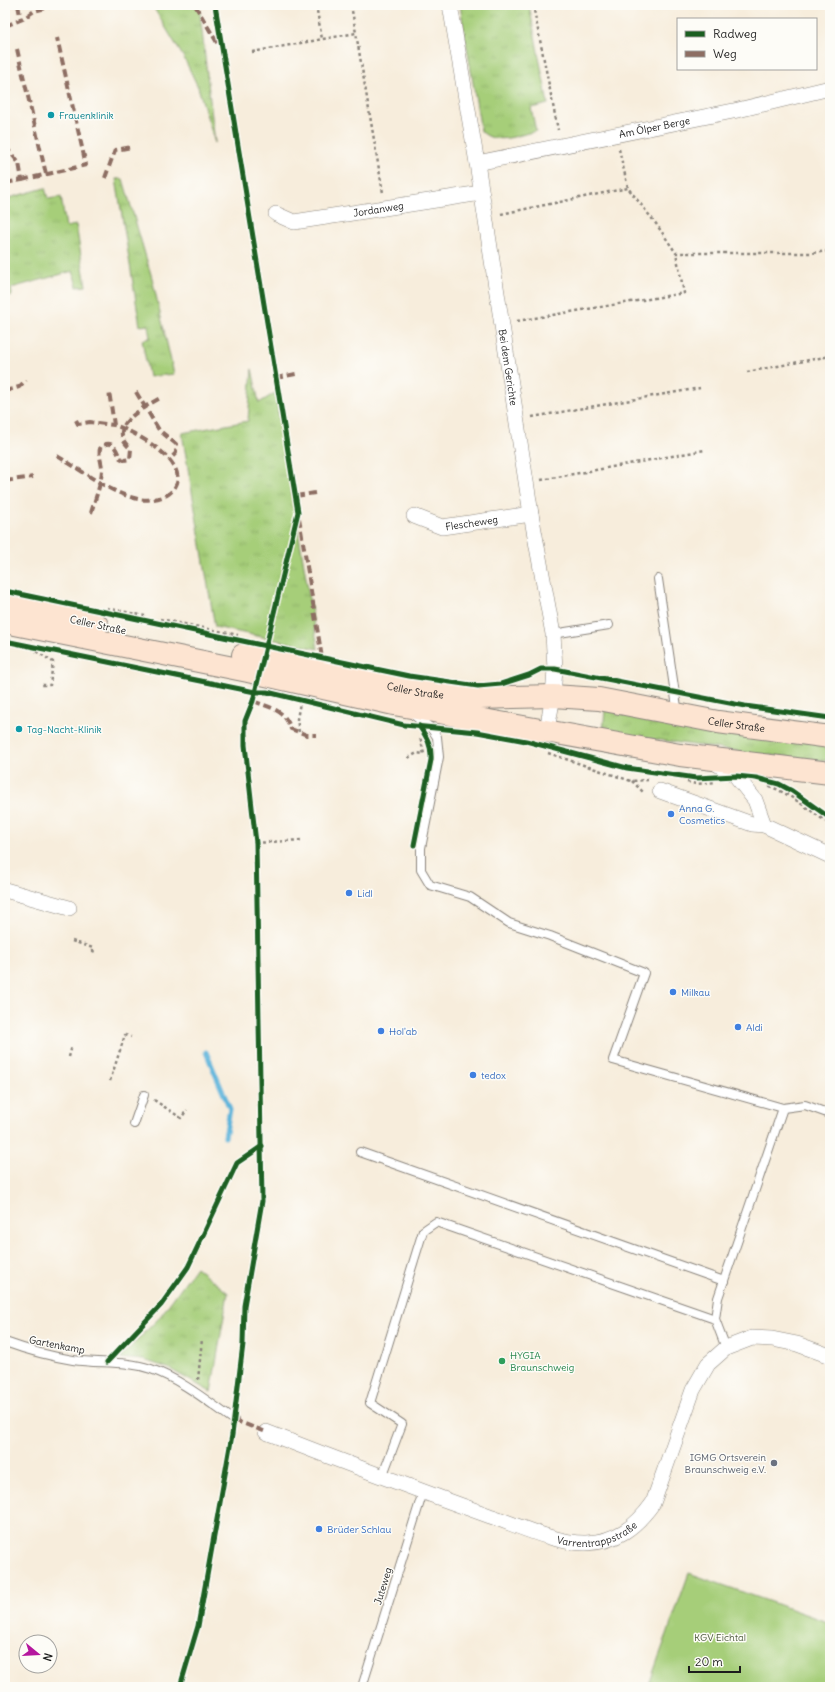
<svg xmlns="http://www.w3.org/2000/svg" width="835" height="1692" font-family="Delius,sans-serif">
<style>
.grass{fill:url(#grass-tufts);stroke:#61754a}
.garden{fill:#a6ce79;stroke:#61754a}
.lines{fill:none;stroke-linecap:round;stroke-linejoin:round}
.stream{stroke:#5eb5db;stroke-width:5}
.service-casing{stroke:#8a847c;stroke-width:10}
.minor-casing{stroke:#8a847c;stroke-width:16}
.secondary-casing{stroke:#8a847c;stroke-width:24}
.path{stroke:#8a847c;stroke-width:2.5;stroke-dasharray:3 3;stroke-linecap:butt}
.service{stroke:#fff;stroke-width:8}
.minor{stroke:#fff;stroke-width:15}
.secondary{stroke:#fde4d1;stroke-width:22}
.quiet{stroke:#8d6e63;stroke-width:4;stroke-dasharray:8 4;stroke-linecap:butt}
.cycleway-casing{stroke:#fdfcf7;stroke-width:8}
.cycleway{stroke:#1b5e20;stroke-width:5}
.culture-dot{fill:#0f9aa8;stroke:#fdfcf7;stroke-width:1.5}
.shop-dot{fill:#3f7fe0;stroke:#fdfcf7;stroke-width:1.5}
.leisure-dot{fill:#2e9e5b;stroke:#fdfcf7;stroke-width:1.5}
.worship-dot{fill:#6b7280;stroke:#fdfcf7;stroke-width:1.5}
.labels{text-anchor:middle;dominant-baseline:central;stroke-width:3;stroke-linejoin:round;paint-order:stroke}
.culture-label{font-size:10px;fill:#0d838f;stroke:#fdfcf7;text-anchor:start}
.street-label{font-size:10px;fill:#1c1c1c;stroke:#fdfcf7}
.shop-label{font-size:10px;fill:#366cbe;stroke:#fdfcf7;text-anchor:start}
.leisure-label{font-size:10px;fill:#27864d;stroke:#fdfcf7;text-anchor:start}
.worship-label{font-size:10px;fill:#5b616d;stroke:#fdfcf7;text-anchor:end}
.park-label{font-size:10px;fill:#4c5a3d;stroke:#fdfcf7}
</style>
<defs>
<pattern id="grass-tufts" width="24" height="20" patternUnits="userSpaceOnUse"><rect width="24" height="20" fill="#a6ce79"/><path d="M3 7l-1-3M5 7V3M7 7l1-3M15 17l-1-3M17 17v-4M19 17l1-3" fill="none" stroke="#8eb068"/></pattern>
</defs>
<rect width="100%" height="100%" fill="#fdfcf7"/>
<filter id="ink" filterUnits="userSpaceOnUse"><feTurbulence type="fractalNoise" baseFrequency=".025" numOctaves="2"/><feDisplacementMap in="SourceGraphic" scale="8" xChannelSelector="R" yChannelSelector="G"/><feConvolveMatrix kernelMatrix="1 2 1 2 8 2 1 2 1" color-interpolation-filters="sRGB"/></filter>
<filter id="wash" filterUnits="userSpaceOnUse"><feTurbulence type="fractalNoise" baseFrequency=".012" numOctaves="4" result="noise"/><feDisplacementMap in="SourceGraphic" scale="16" xChannelSelector="R" yChannelSelector="G"/><feGaussianBlur stdDeviation="0.9" result="paint"/><feColorMatrix in="noise" values="0 0 0 0 0 0 0 0 0 0 0 0 0 0 0 0 0 1.4 0 .05"/><feComposite in="paint" operator="in"/></filter>
<g filter="url(#wash)">
<rect width="100%" height="100%" fill="#f7eddc"/>
<!-- grass -->
<g class="grass">
<polygon points="152,5 199,5 215,143 198,87 184,58"/>
<path d="M460,5H529L548,104L531,108L536,131C518,135 496,146 481,131Z"/>
<polygon points="116,179 123,179 152,278 174,374 149,377 142,340 150,338 148,325 140,326"/>
<polygon points="45,188 48,199 61,197 66,227 76,225 86,286 77,287 73,271 11,288 12,295 5,297 5,199"/>
<polygon points="252,369 259,403 275,393 318,649 215,627 182,433 248,421"/>
<polygon points="605,710 830,745 830,761 757,754 603,732"/>
<polygon points="196,1267 228,1293 211,1392 168,1368 144,1360 120,1358 159,1318"/>
</g>
<!-- garden -->
<polygon class="garden" points="689,1573 830,1623 830,1687 648,1687"/>
<g class="lines">
<!-- stream -->
<polyline class="stream" points="206,1052 230,1109 225,1137"/>
</g>
</g>
<g filter="url(#ink)">
<g class="lines">
<!-- service casing -->
<g class="service-casing">
<g id="service">
<polyline points="658,579 678,714"/>
<polyline points="553,634 609,625"/>
<polyline points="412,714 431,728 437,737 439,757 421,848 421,870 430,885 470,897 509,923 550,936 644,973 613,1060 783,1108 805,1105 830,1114"/>
<polyline points="134,1124 144,1095"/>
<polyline points="360,1152 724,1281"/>
<path d="M5,1342C27,1350 49,1356 73,1360C99,1364 125,1360 151,1369C182,1380 207,1401 234,1420"/>
<polyline points="726,1348 715,1319 718,1298 783,1108"/>
<polyline points="382,1477 402,1424 370,1403 423,1231 436,1222 715,1319"/>
<polyline points="362,1687 423,1492"/>
</g>
</g>
<!-- minor casing -->
<g class="minor-casing">
<g id="minor">
<path id="s1" d="M450,5L477,163L531,514L553,634L555,669L553,696L547,730"/>
<path id="s2" d="M477,163L738,110L830,88"/>
<path id="s3" d="M276,214L294,222L481,193"/>
<path id="s4" d="M414,516L442,527L531,514"/>
<polyline points="714,762 736,776 755,800 764,825"/>
<polyline points="660,791 752,824 764,825 830,856"/>
<polyline points="5,890 69,908"/>
<path id="s5" d="M266,1432C340,1461 415,1489 490,1516C517,1525 557,1544 586,1543C616,1542 636,1527 653,1503L693,1390L708,1364L726,1348L752,1338L772,1339L797,1344L830,1356"/>
</g>
</g>
<!-- secondary casing -->
<g class="secondary-casing">
<g id="secondary">
<polyline points="5,606 97,625"/>
<polyline points="5,622 248,671 394,704 680,755 830,773"/>
<path id="s6" d="M243,655L418,692L478,698L553,696L599,699L718,722L830,737"/>
</g>
</g>
<!-- path -->
<g class="path">
<polyline points="316,5 322,39"/>
<polyline points="351,5 356,33"/>
<polyline points="533,5 558,130"/>
<polyline points="252,52 356,33 383,193"/>
<polyline points="619,149 628,188 657,225 676,253 811,253 830,251"/>
<polyline points="501,214 628,188"/>
<polyline points="517,321 684,293 676,253"/>
<polyline points="747,372 830,356"/>
<polyline points="532,417 700,388"/>
<polyline points="541,480 705,450"/>
<polyline points="107,608 145,616"/>
<polyline points="160,619 238,635"/>
<polyline points="31,648 53,662 50,685 40,685"/>
<polyline points="299,732 297,719 300,703"/>
<polyline points="548,753 631,781 648,780"/>
<polyline points="408,758 417,753 424,754 420,737"/>
<polyline points="632,781 644,793"/>
<polyline points="687,782 696,784 716,782"/>
<path d="M769,786C791,794 809,810 828,823"/>
<polyline points="256,843 301,840"/>
<polyline points="72,941 93,948 93,951 96,952"/>
<polyline points="69,1057 72,1046"/>
<polyline points="110,1081 125,1035 131,1037"/>
<polyline points="154,1100 181,1118 187,1110"/>
<polyline points="198,1380 202,1339"/>
</g>
<!-- service -->
<use href="#service" class="service"/>
<!-- minor -->
<use href="#minor" class="minor"/>
<!-- secondary -->
<use href="#secondary" class="secondary"/>
<!-- quiet -->
<g class="quiet">
<polyline points="18,5 21,20"/>
<polyline points="195,5 219,46"/>
<polyline points="5,26 23,19 34,11 58,5"/>
<polyline points="17,49 46,174"/>
<polyline points="5,78 6,85 5,86"/>
<polyline points="5,146 19,163 22,180 5,183"/>
<polyline points="105,178 115,150 132,147"/>
<polyline points="22,180 86,165 57,38"/>
<polyline points="276,378 296,374"/>
<polyline points="5,391 19,387 26,380"/>
<polyline points="136,392 159,430 176,444 176,453 169,460"/>
<polyline points="76,420 78,424 90,422 114,425"/>
<path d="M57,456C82,470 109,493 138,499C147,501 159,499 167,495C172,492 175,488 177,483C184,458 133,431 114,425L109,391"/>
<polyline points="5,481 33,477"/>
<polyline points="296,496 315,493"/>
<path d="M91,513C95,499 101,485 102,470C102,461 97,453 101,446C113,439 116,449 120,458L124,460L130,459L131,449C104,427 143,408 160,398"/>
<polyline points="299,518 322,658 324,659"/>
<path d="M253,701C271,708 284,709 291,729L307,735H317"/>
<polyline points="234,1420 266,1432"/>
</g>
<!-- cycleway casing -->
<g class="cycleway-casing">
<g id="cycleway">
<polyline points="5,591 409,676 478,686 501,684 529,675 541,669 555,669 745,706 830,718"/>
<polyline points="5,641 255,692 267,692 404,725 477,732 526,741 627,768 696,778 736,776 756,778 779,784 792,791 830,818"/>
<path d="M414,845L431,760C432,746 427,737 419,726"/>
<polyline points="107,1362 161,1305 188,1267 237,1163 262,1146"/>
<polyline points="180,1687 198,1626 232,1435 243,1344 244,1306 262,1201 256,843 245,745 245,721 253,701 298,512 215,5"/>
</g>
</g>
<!-- cycleway -->
<use href="#cycleway" class="cycleway"/>
</g>
</g>
<!-- markers -->
<g class="culture-dot">
<circle cx="51" cy="115" r="4"/>
<circle cx="19" cy="729" r="4"/>
</g>
<g class="shop-dot">
<circle cx="671" cy="814" r="4"/>
<circle cx="349" cy="893" r="4"/>
<circle cx="673" cy="992" r="4"/>
<circle cx="738" cy="1027" r="4"/>
<circle cx="381" cy="1031" r="4"/>
<circle cx="473" cy="1075" r="4"/>
<circle cx="319" cy="1529" r="4"/>
</g>
<circle class="leisure-dot" cx="502" cy="1361" r="4"/>
<circle class="worship-dot" cx="774" cy="1463" r="4"/>
<g class="labels">
<!-- culture labels -->
<g class="culture-label">
<text x="59" y="115">Frauenklinik</text>
<text x="27" y="729">Tag-Nacht-Klinik</text>
</g>
<!-- street labels -->
<g class="street-label">
<text stroke="none"><textPath href="#s2" startOffset="181">Am Ölper Berge</textPath></text>
<text stroke="none"><textPath href="#s3" startOffset="105">Jordanweg</textPath></text>
<text stroke="none"><textPath href="#s1" startOffset="367">Bei dem Gerichte</textPath></text>
<text stroke="none"><textPath href="#s4" startOffset="60">Flescheweg</textPath></text>
<text transform="translate(98 625) rotate(12)">Celler Straße</text>
<text stroke="none"><textPath href="#s6" startOffset="176">Celler Straße</textPath></text>
<text stroke="none"><textPath href="#s6" startOffset="500">Celler Straße</textPath></text>
<text transform="translate(57 1345) rotate(11)">Gartenkamp</text>
<text stroke="none"><textPath href="#s5" startOffset="352">Varrentrappstraße</textPath></text>
<text transform="translate(383 1586) rotate(-73)">Juteweg</text>
</g>
<!-- shop labels -->
<g class="shop-label">
<text x="679" y="808">Anna G.<tspan x="679" dy="12">Cosmetics</tspan></text>
<text x="357" y="893">Lidl</text>
<text x="681" y="992">Milkau</text>
<text x="746" y="1027">Aldi</text>
<text x="389" y="1031">Hol'ab</text>
<text x="481" y="1075">tedox</text>
<text x="327" y="1529">Brüder Schlau</text>
</g>
<!-- leisure labels -->
<g class="leisure-label">
<text x="510" y="1355">HYGIA<tspan x="510" dy="12">Braunschweig</tspan></text>
</g>
<!-- worship labels -->
<g class="worship-label">
<text x="766" y="1457">IGMG Ortsverein<tspan x="766" dy="12">Braunschweig e.V.</tspan></text>
</g>
<!-- park labels -->
<g class="park-label">
<text x="720" y="1637">KGV Eichtal</text>
</g>
</g>
<!-- margin -->
<rect width="835" height="1692" fill="none" stroke="#fdfcf7" stroke-width="20"/>
<!-- legend -->
<rect x="677" y="18" width="140" height="52" fill="#fdfcf7" stroke="#a3a29f"/>
<rect x="685" y="31" width="20" height="6" fill="#1b5e20" stroke="#a3a29f"/>
<text x="713" y="38" font-size="12" fill="#1c1c1c">Radweg</text>
<rect x="685" y="51" width="20" height="6" fill="#8d6e63" stroke="#a3a29f"/>
<text x="713" y="58" font-size="12" fill="#1c1c1c">Weg</text>
<!-- north arrow -->
<g transform="translate(38 1654) rotate(108)"><circle r="19" fill="#fdfcf7" stroke="#a3a29f"/>
<path d="M0-3L7 15L0 10L-7 15Z" fill="#b5179e"/>
<text y="-6" font-size="11" font-weight="bold" text-anchor="middle" fill="#1c1c1c">N</text>
</g>
<!-- scale -->
<path d="M689 1666v6h51v-6" fill="none" stroke="#1c1c1c" stroke-width="2"/>
<text x="695" y="1666" font-size="12" fill="#1c1c1c" stroke="#fdfcf7" stroke-width="3" paint-order="stroke">20 m</text>
</svg>
